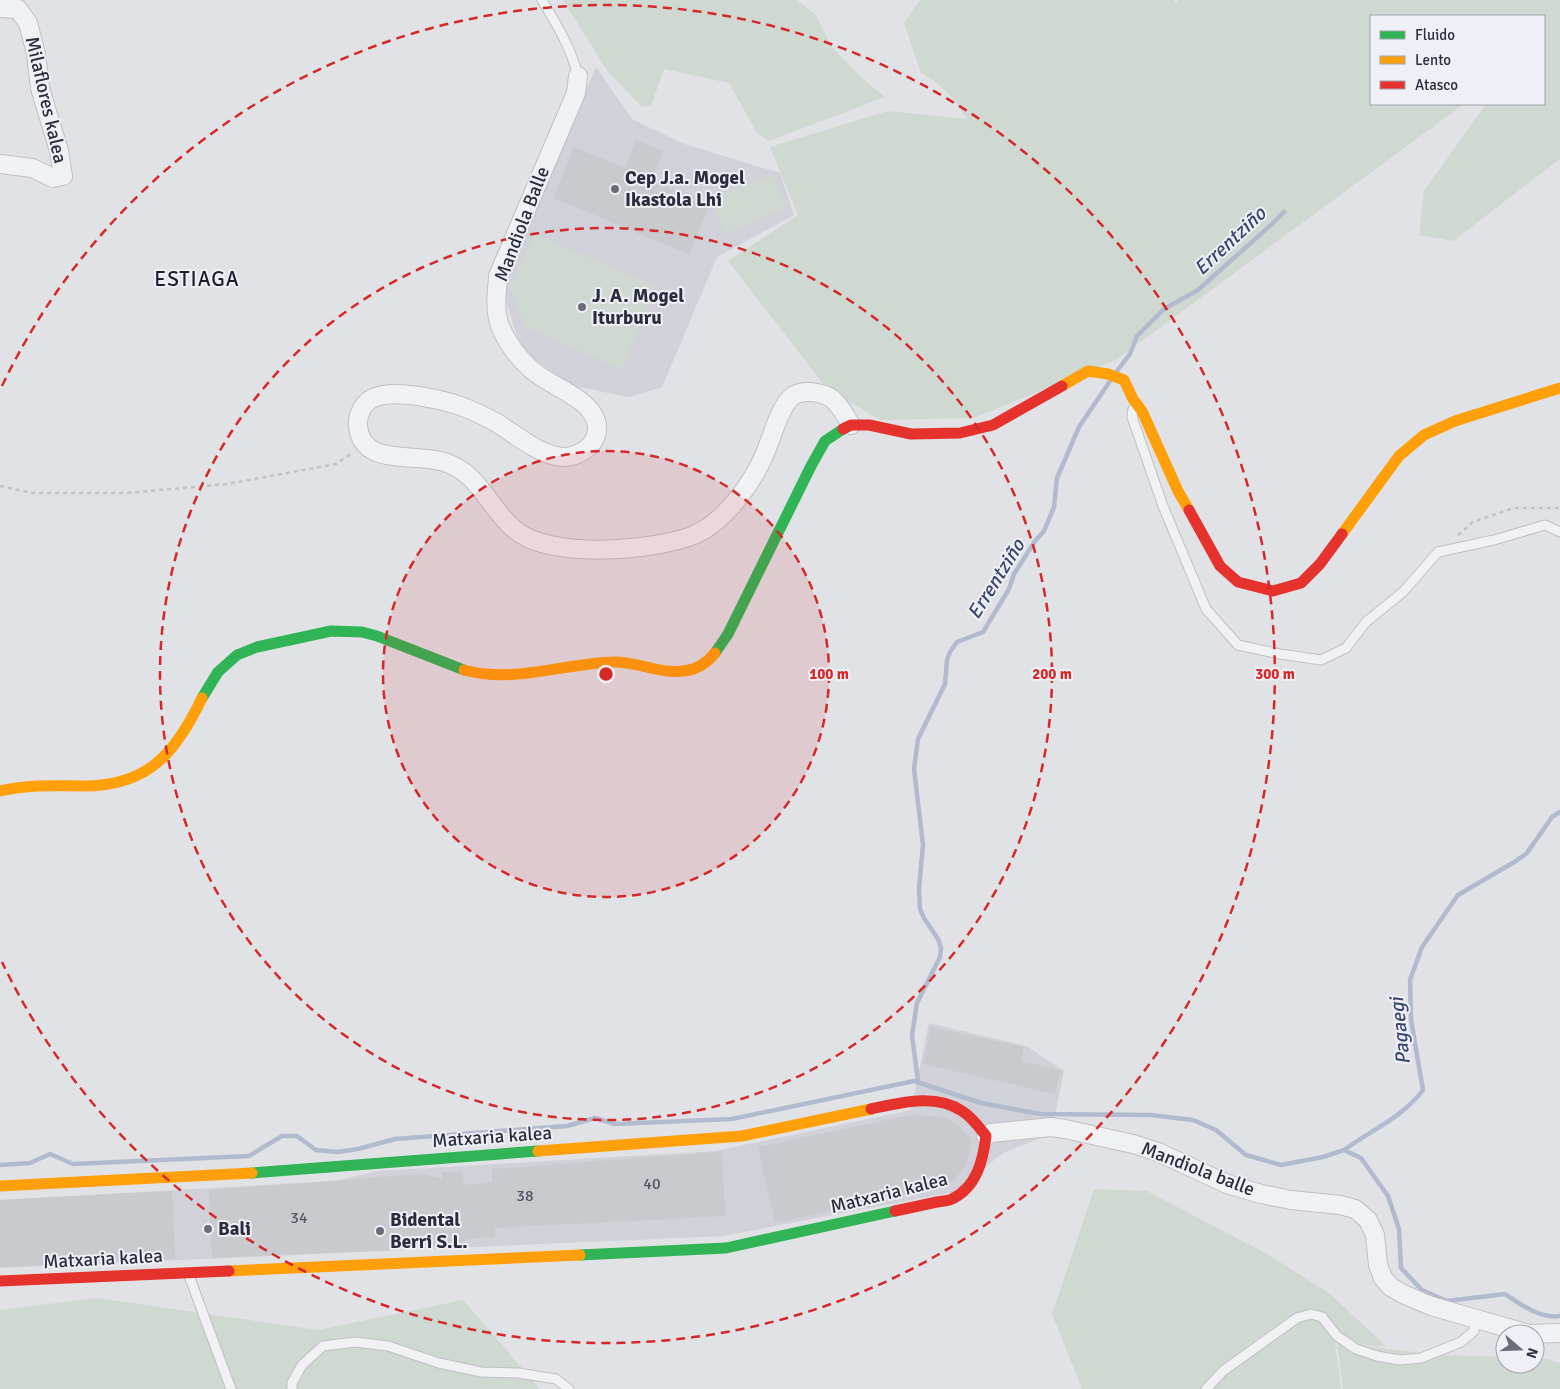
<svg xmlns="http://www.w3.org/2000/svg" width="1560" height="1389" font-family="Signika,sans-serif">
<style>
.built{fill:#d0d1d9}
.green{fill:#d0d8d2}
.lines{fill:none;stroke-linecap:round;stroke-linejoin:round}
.stream{stroke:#b2bace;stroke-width:4.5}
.building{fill:#c9cace}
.lane-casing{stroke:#c0c0c4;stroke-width:11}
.street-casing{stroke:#c0c0c4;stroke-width:20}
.path{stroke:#c2c3c7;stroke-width:2.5;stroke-dasharray:4 4;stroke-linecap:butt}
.lane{stroke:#f0f1f3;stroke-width:9}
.street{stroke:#f0f1f3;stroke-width:18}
.fast{stroke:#30b455;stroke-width:11}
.slow{stroke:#ff9f0a;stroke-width:11}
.jam{stroke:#e5322d;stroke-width:11}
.ring{fill:none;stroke:#d62828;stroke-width:2.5;stroke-dasharray:9 6}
.poi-dot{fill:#6a6c78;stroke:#eff0f5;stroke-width:2}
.labels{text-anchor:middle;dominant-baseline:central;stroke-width:4;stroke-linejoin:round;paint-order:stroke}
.number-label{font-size:16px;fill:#525562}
.street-label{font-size:19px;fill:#2a2d3d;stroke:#eff0f5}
.poi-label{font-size:19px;font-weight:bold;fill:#2a2d3d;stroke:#eff0f5;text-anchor:start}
.water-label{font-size:20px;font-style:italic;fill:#38456d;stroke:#eff0f5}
.quarter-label{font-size:21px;letter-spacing:1px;fill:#1c1f2e;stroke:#eff0f5}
.centre{fill:#d62828;stroke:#eff0f5;stroke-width:2.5}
.ring-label{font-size:15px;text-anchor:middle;font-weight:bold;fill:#d62828;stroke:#eff0f5;stroke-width:4;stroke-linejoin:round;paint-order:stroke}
</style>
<rect width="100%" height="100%" fill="#e1e2e6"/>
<!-- built -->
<g class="built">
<polygon points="596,67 632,119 684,144 780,173 794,215 717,257 662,387 629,397 573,386 521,350 505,297 505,278"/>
<polygon points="929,1023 1026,1046 1064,1071 1051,1134 1003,1153 954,1192 723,1236 0,1268 0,1200 335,1181 378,1171 715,1151 911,1110"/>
</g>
<!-- green -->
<g class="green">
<polygon points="563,0 797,0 816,15 831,46 864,80 885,97 769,141 757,133 729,83 664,69 651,106 642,107 608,72"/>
<path d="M920,0H1173L1176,4L1179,0H1560V159L1453,241L1419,235L1424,191L1486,104H1544V16H1371V104H1464L1116,360L974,418L881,420L828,390L728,261L798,215L770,147L888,111L967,119C952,97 945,86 921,73L904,23Z"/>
<polygon points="773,174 787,208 725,234 711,199"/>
<polygon points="534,234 656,286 622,370 525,327 510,287"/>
<polygon points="1094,1189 1147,1191 1269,1255 1329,1293 1387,1347 1347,1344 1440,1355 1505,1357 1505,1364 1535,1364 1535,1359 1547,1359 1560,1363 1560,1389 1343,1389 1337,1343 1335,1343 1341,1389 1082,1389 1052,1314"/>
<polygon points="97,1298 318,1330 463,1300 540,1389 0,1389 0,1310"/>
</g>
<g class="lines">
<!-- stream -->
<g class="stream">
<polyline points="1117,371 1130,354 1137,336 1164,309 1198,290 1271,225 1284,212"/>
<polyline points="918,1081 912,1035 917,1003 940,957 941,948 938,939 924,918 920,909 919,889 923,845 914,769 918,739 945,684 947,660 950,652 957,642 983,632 1009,589 1014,574 1035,541 1044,531 1054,507 1057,478 1079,427 1110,381"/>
<path d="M1344,1150C1370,1131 1403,1117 1423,1090L1411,1020L1410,980L1422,947L1458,895L1516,861L1527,853L1552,817L1560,812"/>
<path d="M0,1165L30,1163L50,1154L73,1164L249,1156L282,1136H297L316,1150L337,1152L358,1149L395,1139L567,1126L595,1118L615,1124L732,1119L914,1081L981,1103L1040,1114L1151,1115L1193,1120L1216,1130L1246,1155L1281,1165L1323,1157L1344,1150L1361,1158L1388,1196L1399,1229L1401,1268L1422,1290L1447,1301L1505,1294C1520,1304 1540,1319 1560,1316"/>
</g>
</g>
<!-- building -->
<g class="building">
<polygon points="636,140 663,151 651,180 710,204 689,254 553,198 574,147 625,168"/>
<polygon points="931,1027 1024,1047 1021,1061 1061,1070 1055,1094 923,1064"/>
<polygon points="911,1115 933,1116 948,1119 960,1127 972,1140 966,1166 952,1182 946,1186 775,1223 758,1147"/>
<polygon points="722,1152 725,1216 495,1228 495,1237 465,1239 465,1245 423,1248 389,1237 390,1250 212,1258 209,1190 423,1174 442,1179 442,1172 462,1171 464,1185 492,1182 492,1169"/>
<polygon points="172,1191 175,1259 0,1267 0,1200"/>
</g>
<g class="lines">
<!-- lane casing -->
<g class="lane-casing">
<g id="lane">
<path d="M542,0C557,25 571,48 578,76"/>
<polyline points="1133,409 1132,417 1163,506 1206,609 1238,645 1280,654 1321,660 1346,648 1366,622 1403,592 1438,552 1494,540 1545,525 1560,532"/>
<polyline points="188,1273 231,1389"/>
<polyline points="292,1389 292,1383 302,1365 323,1346 355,1342 388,1346 439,1363 481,1372 518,1373 556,1379 569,1389"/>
<polyline points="1206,1389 1223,1371 1297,1318 1311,1314 1322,1317 1337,1336 1356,1349 1377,1356 1400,1360 1421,1358 1461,1342 1474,1331 1476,1318"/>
</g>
</g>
<!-- street casing -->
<g class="street-casing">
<g id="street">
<polyline points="0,8 18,9 28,23 36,54 40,88 59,151 63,176 53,178 32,168 0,164"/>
<path d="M578,76L576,93L498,276C497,292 494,310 500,326C507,343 519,359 533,371C551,387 598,400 597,429C596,449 573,460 556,456C534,451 515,434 497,423C468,407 450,401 418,396C404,394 386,392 373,398C363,403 357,415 358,426C362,469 418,451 447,463C479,474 490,509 514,529C549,560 654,551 694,535C725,522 754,481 766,451C772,437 780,405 793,396C803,389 821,392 831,398C840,404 845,416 851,425"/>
<polyline points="986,1136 991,1133 1051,1127 1065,1129 1133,1144 1158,1152 1227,1184 1261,1194 1291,1200 1340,1205 1355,1209 1368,1220 1375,1235 1378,1265 1383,1278 1391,1287 1403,1294 1431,1306 1529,1334 1560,1333"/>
</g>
</g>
<!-- path -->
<g class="path">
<polyline points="0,486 32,493 127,493 227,484 336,464 352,453"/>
<polyline points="1458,535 1473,522 1513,508 1560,508"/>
</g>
<!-- lane -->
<use href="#lane" class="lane"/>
<!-- street -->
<use href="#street" class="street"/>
<!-- fast -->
<g class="fast">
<polyline points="715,653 728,634 811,466 825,441 843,429"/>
<polyline points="202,698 218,672 237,655 257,647 331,631 362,632 377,636 464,670"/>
<polyline points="252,1173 538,1151"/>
<polyline points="580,1255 726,1248 895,1211"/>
</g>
<!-- slow -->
<g class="slow">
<polyline points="1062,386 1088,371 1108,374 1124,380 1133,399 1142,411 1178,491 1189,510"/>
<polyline points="1342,534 1399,456 1424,435 1455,421 1560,388"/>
<path d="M464,670C515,684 564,663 615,662C638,662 660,674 683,671C696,670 707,663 715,653"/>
<path d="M0,791C28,784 55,786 84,786C149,786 176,752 202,698"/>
<polyline points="538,1151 742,1136 871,1109"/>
<polyline points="0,1186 252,1173"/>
<polyline points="229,1271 580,1255"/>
</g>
<!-- jam -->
<g class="jam">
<polyline points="843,429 851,425 869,425 911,434 960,433 993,425 1062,386"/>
<polyline points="1189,510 1220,566 1238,582 1273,591 1301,583 1320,564 1342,534"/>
<path d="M871,1109C900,1103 935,1093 962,1111C972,1117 979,1127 986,1136C983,1160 977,1187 952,1199C948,1201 942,1201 937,1202C923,1205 909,1208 895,1211"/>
<polyline points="0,1281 229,1271"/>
</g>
</g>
<!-- distance rings -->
<circle cx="606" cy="674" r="223" fill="#d62828" fill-opacity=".12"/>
<g class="ring">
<circle cx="606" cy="674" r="223"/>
<circle cx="606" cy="674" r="446"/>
<path d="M2 386A669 669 0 1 1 2 962"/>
</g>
<!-- markers -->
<g class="poi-dot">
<circle cx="615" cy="189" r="5"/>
<circle cx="582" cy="307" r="5"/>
<circle cx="208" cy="1229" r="5"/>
<circle cx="380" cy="1231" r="5"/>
</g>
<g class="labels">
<!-- number labels -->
<g class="number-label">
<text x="652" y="1184">40</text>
<text x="525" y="1196">38</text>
<text x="299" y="1218">34</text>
</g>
<!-- street labels -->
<g class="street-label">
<text transform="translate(46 100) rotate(77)">Milaflores kalea</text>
<text transform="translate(522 224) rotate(-69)">Mandiola Balle</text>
<text transform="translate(492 1137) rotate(-4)">Matxaria kalea</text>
<text transform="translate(1198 1169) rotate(21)">Mandiola balle</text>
<text transform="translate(889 1193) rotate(-14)">Matxaria kalea</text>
<text transform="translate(103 1259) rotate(-3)">Matxaria kalea</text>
</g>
<!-- poi labels -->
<g class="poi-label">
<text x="625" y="178">Cep J.a. Mogel<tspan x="625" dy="22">Ikastola Lhi</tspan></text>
<text x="592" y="296">J. A. Mogel<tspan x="592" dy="22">Iturburu</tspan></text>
<text x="390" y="1220">Bidental<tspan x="390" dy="22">Berri S.L.</tspan></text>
<text x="218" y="1229">Bali</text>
</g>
<!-- water labels -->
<g class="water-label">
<text transform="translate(1230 241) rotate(-43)">Errentziño</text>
<text transform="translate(996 579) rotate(-58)">Errentziño</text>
<text transform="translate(1400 1031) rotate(-96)">Pagaegi</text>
</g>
<!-- quarter labels -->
<g class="quarter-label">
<text x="197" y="279">ESTIAGA</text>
</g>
</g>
<circle cx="606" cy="674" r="8" class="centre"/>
<g class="ring-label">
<text x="829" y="679">100 m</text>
<text x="1052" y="679">200 m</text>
<text x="1275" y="679">300 m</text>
</g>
<!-- legend -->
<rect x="1370" y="15" width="175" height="90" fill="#eff0f5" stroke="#a0a2ab"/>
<rect x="1380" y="31" width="25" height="8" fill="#30b455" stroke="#a0a2ab"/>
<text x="1415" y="40" font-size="15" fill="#2a2d3d">Fluido</text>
<rect x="1380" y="56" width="25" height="8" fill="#ff9f0a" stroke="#a0a2ab"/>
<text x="1415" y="65" font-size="15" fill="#2a2d3d">Lento</text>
<rect x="1380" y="81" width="25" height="8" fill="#e5322d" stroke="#a0a2ab"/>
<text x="1415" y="90" font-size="15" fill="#2a2d3d">Atasco</text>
<!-- north arrow -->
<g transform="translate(1520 1349) rotate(109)"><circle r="24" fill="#eff0f5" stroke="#a0a2ab"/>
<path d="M0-4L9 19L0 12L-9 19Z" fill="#6a6c78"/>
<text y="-8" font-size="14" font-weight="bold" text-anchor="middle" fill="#2a2d3d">N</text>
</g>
</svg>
